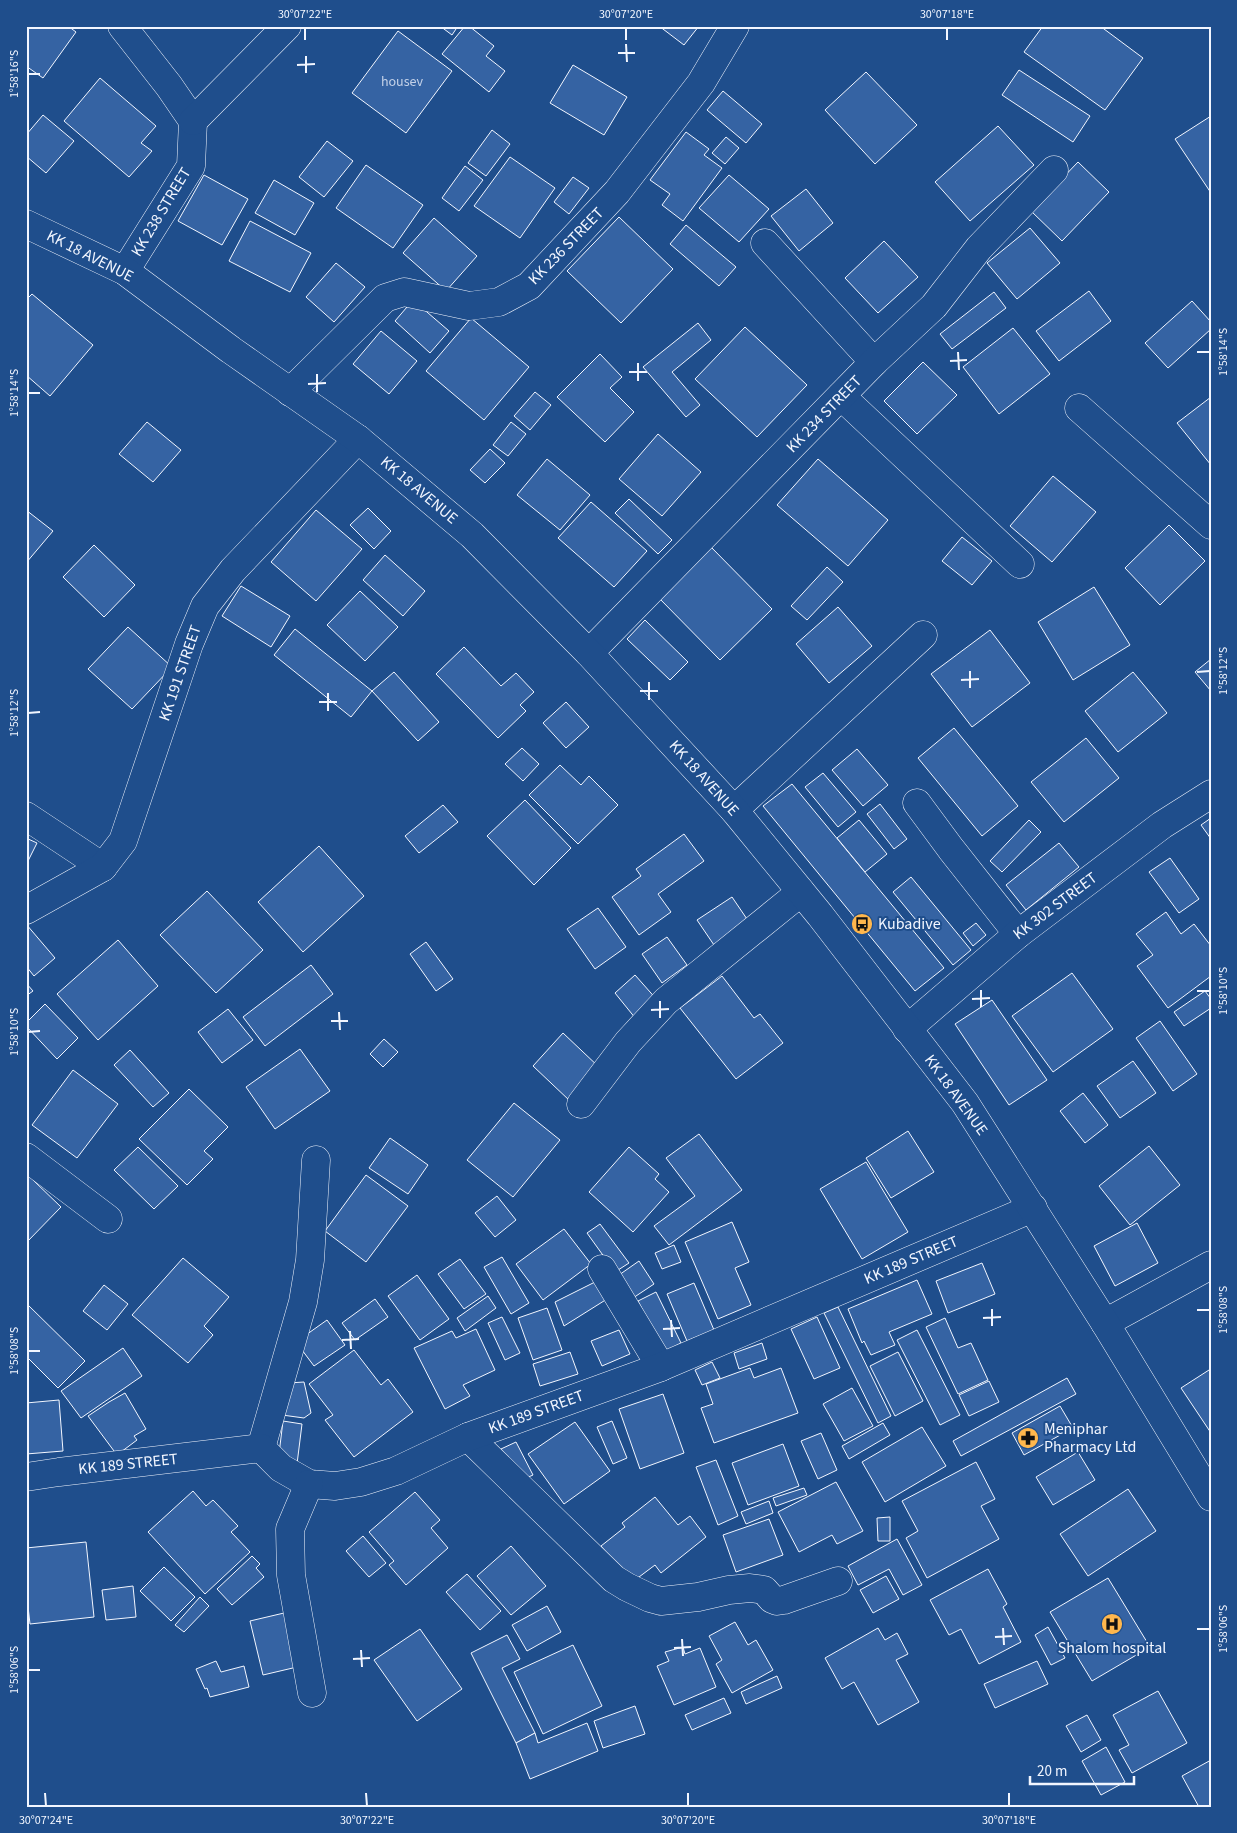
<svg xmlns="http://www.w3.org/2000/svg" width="1237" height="1833" font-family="'Source Sans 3',sans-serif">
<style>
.building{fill:#3563a3;stroke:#f2f6ff}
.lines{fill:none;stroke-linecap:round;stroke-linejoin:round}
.minor-casing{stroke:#f2f6ff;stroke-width:29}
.major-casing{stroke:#f2f6ff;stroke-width:29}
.minor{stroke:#1f4e8c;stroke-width:28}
.major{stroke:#1f4e8c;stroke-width:28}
.ticks{fill:none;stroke:#f2f6ff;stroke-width:2}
.labels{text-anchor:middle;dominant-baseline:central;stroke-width:4;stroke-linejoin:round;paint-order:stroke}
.number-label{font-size:14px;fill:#c3d1e8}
.street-label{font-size:16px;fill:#f2f6ff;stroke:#1f4e8c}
.poi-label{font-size:16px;fill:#f2f6ff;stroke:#1f4e8c;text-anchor:start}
.neatline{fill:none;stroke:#f2f6ff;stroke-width:2}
.ticks-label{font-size:12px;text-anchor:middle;fill:#f2f6ff}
</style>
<rect width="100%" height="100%" fill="#1f4e8c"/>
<!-- building -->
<g class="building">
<polygon points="26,26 68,26 76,32 43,78 26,66"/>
<polygon points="440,26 458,26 452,35"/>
<polygon points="465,26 469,26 494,46 486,56 505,71 489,92 442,54"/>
<polygon points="659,26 699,26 684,45"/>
<polygon points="1043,26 1100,26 1143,58 1105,110 1024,52"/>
<polygon points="398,31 452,71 406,133 352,93"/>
<polygon points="573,65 627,97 604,135 550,103"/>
<polygon points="1019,70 1090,116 1073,142 1002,95"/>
<polygon points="866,72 917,125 875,164 825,110"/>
<polygon points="100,78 156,126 141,143 152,151 129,177 64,121"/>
<polygon points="723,91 762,124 746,143 707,110"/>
<polygon points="43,115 74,141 46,173 26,156 26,135"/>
<polygon points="1211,116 1211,193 1175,139"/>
<polygon points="998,126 1034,165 970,221 935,182"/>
<polygon points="492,130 510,144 486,176 468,163"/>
<polygon points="686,132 709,149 704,155 722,168 683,221 662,205 670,194 650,180"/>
<polygon points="726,137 739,148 725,164 712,153"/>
<polygon points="327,141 353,161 324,197 299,177"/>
<polygon points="510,157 555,188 520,238 474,206"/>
<polygon points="1078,162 1109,192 1062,241 1031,211"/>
<polygon points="366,165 423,205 393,248 336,208"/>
<polygon points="465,166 483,180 459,211 442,198"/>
<polygon points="204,175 248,199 222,245 178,221"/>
<polygon points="729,175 769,209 739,242 699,208"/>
<polygon points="573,177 589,188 569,214 554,202"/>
<polygon points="274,180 314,203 295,235 255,213"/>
<polygon points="806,189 833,223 799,251 771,216"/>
<polygon points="619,217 673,269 621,323 567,271"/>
<polygon points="434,218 477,256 446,291 403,253"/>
<polygon points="250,221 311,253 290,292 229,261"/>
<polygon points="686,225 736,267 719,286 670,244"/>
<polygon points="1030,228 1060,263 1017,299 987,263"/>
<polygon points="884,241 918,277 878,313 845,278"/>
<polygon points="336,263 365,287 334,322 306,297"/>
<polygon points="1089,291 1111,321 1059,361 1036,331"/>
<polygon points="994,292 1006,308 952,349 940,334"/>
<polygon points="32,294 93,345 50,396 26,375 26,300"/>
<polygon points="413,300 449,331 430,353 395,321"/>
<polygon points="1192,301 1211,322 1211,329 1168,368 1145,343"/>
<polygon points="471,318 529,367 484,420 426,371"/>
<polygon points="698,323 711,340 672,372 700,405 686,417 643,367"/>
<polygon points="745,327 807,385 757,437 695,379"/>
<polygon points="1013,328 1050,374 999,414 963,367"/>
<polygon points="381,331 417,361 389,394 353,364"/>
<polygon points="600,354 622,377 610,388 634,412 605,442 557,397"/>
<polygon points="923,362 957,395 917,434 884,401"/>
<polygon points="535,392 551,405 530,430 514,416"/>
<polygon points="1211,397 1211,465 1177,423"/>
<polygon points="147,422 181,450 153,482 119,454"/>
<polygon points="511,422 526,434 508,456 493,445"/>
<polygon points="658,434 701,472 662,516 619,479"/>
<polygon points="490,449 505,463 485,483 470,470"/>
<polygon points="547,459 590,495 560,530 517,495"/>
<polygon points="818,459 888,520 848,566 777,505"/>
<polygon points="1053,476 1096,512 1052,562 1010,526"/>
<polygon points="629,499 672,540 658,554 615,513"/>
<polygon points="591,502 647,551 614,587 558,538"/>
<polygon points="368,508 391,531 374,549 350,525"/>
<polygon points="26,510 53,531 26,563"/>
<polygon points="316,510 362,549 316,601 271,562"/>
<polygon points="1169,525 1205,561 1160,605 1125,568"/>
<polygon points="962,537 992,561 972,585 942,561"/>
<polygon points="94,545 135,585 104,617 63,577"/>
<polygon points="709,545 772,609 720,660 657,596"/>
<polygon points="385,555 425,591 403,616 363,580"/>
<polygon points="827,567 843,582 807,620 791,606"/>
<polygon points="241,586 290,616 271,647 222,616"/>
<polygon points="1094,587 1130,645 1073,680 1038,622"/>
<polygon points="360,591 398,627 365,661 327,625"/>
<polygon points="838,607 872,646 829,683 796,644"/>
<polygon points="645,620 688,662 670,680 627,639"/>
<polygon points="128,627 172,667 132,709 88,669"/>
<polygon points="295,629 372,691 351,717 274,655"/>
<polygon points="990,630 1030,683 972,727 931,674"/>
<polygon points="464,647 501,686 516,673 534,692 520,705 526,711 498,738 436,674"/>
<polygon points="1211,659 1211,691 1195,672"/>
<polygon points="394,672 439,722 418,741 372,691"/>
<polygon points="1133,672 1167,713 1118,752 1085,711"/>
<polygon points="566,702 589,727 566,748 543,723"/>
<polygon points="954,728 1018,806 982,836 918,758"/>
<polygon points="1086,738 1119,778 1064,822 1031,782"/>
<polygon points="522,748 539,764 523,781 505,764"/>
<polygon points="857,749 888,785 863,806 832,770"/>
<polygon points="560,765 581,785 589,776 618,805 578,844 529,795"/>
<polygon points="823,773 856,812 838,827 805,787"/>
<polygon points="792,784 944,968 915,991 763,806"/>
<polygon points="525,800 571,848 534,885 487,836"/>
<polygon points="880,804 907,839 894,849 867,814"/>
<polygon points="443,805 458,822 419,853 405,836"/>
<polygon points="1211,818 1211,839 1201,825"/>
<polygon points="859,820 887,854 865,872 837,838"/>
<polygon points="1029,820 1041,832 1002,872 990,861"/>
<polygon points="684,834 704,861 658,894 671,912 639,935 612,897 641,876 636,869"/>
<polygon points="26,838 37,843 26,865"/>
<polygon points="1059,843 1079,867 1026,910 1006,885"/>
<polygon points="319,846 364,896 303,952 258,902"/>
<polygon points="1170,858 1199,899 1179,913 1149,872"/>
<polygon points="911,877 971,950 953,965 893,892"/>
<polygon points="207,891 263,950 216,993 160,935"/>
<polygon points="732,897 749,922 714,945 697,920"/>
<polygon points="598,908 626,947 595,969 567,929"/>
<polygon points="1166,912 1181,934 1194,924 1211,946 1211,976 1168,1008 1137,966 1153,955 1136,934"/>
<polygon points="976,923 986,935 973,946 963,933"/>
<polygon points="26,924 55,958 34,976 26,966"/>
<polygon points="667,937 687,965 662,983 642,954"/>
<polygon points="118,940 158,986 98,1040 57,994"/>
<polygon points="426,942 453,979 436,991 410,954"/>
<polygon points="311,965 333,994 265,1046 243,1017"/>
<polygon points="1072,973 1113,1029 1053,1072 1012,1016"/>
<polygon points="635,975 658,1001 636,1019 615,993"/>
<polygon points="722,976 754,1018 760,1014 783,1043 736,1079 680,1008"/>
<polygon points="26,983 33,991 26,996"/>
<polygon points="1205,991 1211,999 1211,1008 1184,1026 1174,1012"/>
<polygon points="992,1000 1047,1080 1009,1105 955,1024"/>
<polygon points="45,1004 78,1038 57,1059 26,1026 26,1023"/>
<polygon points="228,1009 253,1040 222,1063 198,1032"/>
<polygon points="1160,1021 1197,1074 1173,1091 1136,1038"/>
<polygon points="563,1033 601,1069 570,1101 533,1066"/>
<polygon points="384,1039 398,1052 383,1067 370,1054"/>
<polygon points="300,1049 330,1091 275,1129 246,1087"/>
<polygon points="130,1050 169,1093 153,1107 114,1065"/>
<polygon points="1133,1061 1156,1093 1120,1118 1097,1086"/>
<polygon points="73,1070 118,1104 77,1158 32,1125"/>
<polygon points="189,1089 228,1127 204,1151 213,1159 187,1185 139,1139"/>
<polygon points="1083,1093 1108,1125 1085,1143 1060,1111"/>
<polygon points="514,1103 560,1140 513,1197 467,1160"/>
<polygon points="908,1131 934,1172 891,1198 866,1158"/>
<polygon points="699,1134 742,1190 669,1245 654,1226 695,1196 666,1158"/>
<polygon points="390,1138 428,1165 408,1194 369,1168"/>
<polygon points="1149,1146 1180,1185 1130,1225 1099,1186"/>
<polygon points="138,1147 178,1186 154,1209 114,1170"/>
<polygon points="629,1147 659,1174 655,1179 669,1192 633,1232 589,1192"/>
<polygon points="26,1160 39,1172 33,1180 61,1207 26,1243"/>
<polygon points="866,1162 908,1232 862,1259 820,1189"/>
<polygon points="366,1175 408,1206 366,1262 325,1231"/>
<polygon points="497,1196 516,1220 495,1237 475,1213"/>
<polygon points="732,1222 749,1262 735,1268 751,1305 718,1319 685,1242"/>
<polygon points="1137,1223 1158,1263 1115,1286 1094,1246"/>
<polygon points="600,1224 629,1263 615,1272 587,1233"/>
<polygon points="564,1229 591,1264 543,1300 516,1264"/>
<polygon points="674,1245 681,1262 662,1269 655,1253"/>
<polygon points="502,1257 529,1303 511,1314 484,1267"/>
<polygon points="183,1258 229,1297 204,1326 213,1335 188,1363 132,1315"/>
<polygon points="460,1259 486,1294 464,1309 438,1274"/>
<polygon points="639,1261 654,1284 633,1298 619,1275"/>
<polygon points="982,1263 995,1294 948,1313 936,1281"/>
<polygon points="417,1275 449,1319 420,1340 388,1296"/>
<polygon points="917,1280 932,1314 889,1332 895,1345 871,1355 864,1341 862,1343 848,1309"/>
<polygon points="595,1282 607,1299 564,1326 555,1302"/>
<polygon points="694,1283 714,1330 687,1341 667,1294"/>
<polygon points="104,1285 128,1304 107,1330 83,1311"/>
<polygon points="656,1292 681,1343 664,1352 638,1301"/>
<polygon points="488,1296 496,1308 465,1331 457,1318"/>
<polygon points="375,1299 388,1317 355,1340 342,1323"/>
<polygon points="26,1303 85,1361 58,1388 26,1356"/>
<polygon points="838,1307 891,1416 878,1423 824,1313"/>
<polygon points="547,1308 562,1350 533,1360 518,1318"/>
<polygon points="502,1317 520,1353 505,1360 488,1323"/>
<polygon points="817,1317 840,1368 814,1379 791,1329"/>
<polygon points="945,1318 958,1348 971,1343 988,1380 958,1394 926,1327"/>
<polygon points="327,1320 345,1345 314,1366 296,1342"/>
<polygon points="476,1329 495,1370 463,1385 470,1396 445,1409 414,1348 452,1331 456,1338"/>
<polygon points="619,1330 630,1354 602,1366 591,1341"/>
<polygon points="917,1330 960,1415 940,1425 897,1340"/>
<polygon points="762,1343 767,1359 739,1369 734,1353"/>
<polygon points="123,1348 142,1376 81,1418 61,1391"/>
<polygon points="354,1350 381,1385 388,1379 413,1412 354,1457 325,1420 333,1415 309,1384"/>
<polygon points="570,1352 578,1374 540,1386 533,1364"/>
<polygon points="898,1352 923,1401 895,1416 870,1366"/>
<polygon points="712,1362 720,1378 702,1385 695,1370"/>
<polygon points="750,1368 754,1378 781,1368 798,1413 714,1443 701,1408 713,1404 706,1384"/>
<polygon points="1209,1370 1211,1373 1211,1433 1181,1388"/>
<polygon points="1067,1378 1076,1394 961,1456 953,1441"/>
<polygon points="989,1381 999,1402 969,1416 959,1395"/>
<polygon points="304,1382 311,1413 304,1418 282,1415 288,1383"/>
<polygon points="852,1388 873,1426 844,1441 823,1404"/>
<polygon points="125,1393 146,1429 134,1436 137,1440 117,1455 88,1416 109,1402"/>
<polygon points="663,1394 684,1453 640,1469 619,1409"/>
<polygon points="59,1400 63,1451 26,1454 26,1403"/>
<polygon points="1060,1406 1073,1428 1024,1455 1012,1433"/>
<polygon points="283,1421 302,1424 297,1464 278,1462"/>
<polygon points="612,1421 627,1458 613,1464 597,1427"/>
<polygon points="575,1422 610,1471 564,1504 528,1454"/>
<polygon points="883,1423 890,1435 849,1459 842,1446"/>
<polygon points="922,1427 946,1466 885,1502 862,1462"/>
<polygon points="821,1433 837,1470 818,1479 801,1441"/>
<polygon points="516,1442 533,1475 517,1482 501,1449"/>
<polygon points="783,1444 799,1486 748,1505 732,1463"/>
<polygon points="1078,1452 1095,1480 1053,1505 1036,1477"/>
<polygon points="716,1460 738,1516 718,1525 696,1467"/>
<polygon points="976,1462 995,1499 981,1506 999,1539 927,1578 906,1538 918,1531 902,1501"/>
<polygon points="836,1482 863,1531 837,1544 832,1535 799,1552 778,1512"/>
<polygon points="804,1488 807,1495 776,1506 773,1498"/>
<polygon points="1128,1489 1156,1531 1088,1576 1060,1534"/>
<polygon points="193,1491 206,1506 213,1500 238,1526 231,1532 250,1552 205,1594 148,1532"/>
<polygon points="415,1492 440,1520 431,1528 448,1548 406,1585 389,1565 394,1561 369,1532"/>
<polygon points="655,1497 678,1525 690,1516 706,1537 661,1573 655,1565 631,1583 601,1546 625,1527 622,1523"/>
<polygon points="769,1501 773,1513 746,1524 741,1512"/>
<polygon points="890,1517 890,1541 878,1541 877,1518"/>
<polygon points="769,1519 783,1555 736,1572 723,1535"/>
<polygon points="363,1536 386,1563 369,1577 346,1551"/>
<polygon points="897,1539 922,1585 903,1595 889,1569 858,1585 848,1566"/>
<polygon points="86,1542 94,1617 30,1624 26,1589 26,1548"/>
<polygon points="511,1546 546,1586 511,1615 477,1576"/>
<polygon points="252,1556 260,1564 256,1568 264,1577 232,1605 217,1589"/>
<polygon points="164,1567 195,1597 171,1621 140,1591"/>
<polygon points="988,1569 1007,1604 1003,1607 1021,1642 979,1664 961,1629 949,1635 930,1600"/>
<polygon points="467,1574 501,1611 480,1630 446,1592"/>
<polygon points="886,1576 899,1599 873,1613 860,1590"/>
<polygon points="1108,1578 1150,1647 1092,1681 1050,1612"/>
<polygon points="133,1586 136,1617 106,1620 102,1590"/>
<polygon points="200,1597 209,1606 184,1632 175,1625"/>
<polygon points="547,1606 561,1632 527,1651 512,1625"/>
<polygon points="284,1613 297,1667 263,1675 250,1621"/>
<polygon points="735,1622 748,1645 756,1640 773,1670 732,1693 716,1664 722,1660 709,1636"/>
<polygon points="1048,1627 1065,1658 1051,1665 1035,1635"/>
<polygon points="878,1628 885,1640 897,1633 908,1654 896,1660 919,1702 878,1725 854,1682 842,1689 825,1658"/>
<polygon points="420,1629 462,1689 417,1721 374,1660"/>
<polygon points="507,1635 520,1659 502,1668 535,1733 516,1743 471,1653"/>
<polygon points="573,1645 602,1706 543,1734 514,1672"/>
<polygon points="683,1647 685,1654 700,1648 716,1687 674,1705 657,1666 669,1661 665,1652"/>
<polygon points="216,1661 221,1672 244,1666 249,1687 210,1697 207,1688 205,1689 196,1669"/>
<polygon points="1037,1661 1048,1684 995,1708 984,1684"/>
<polygon points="777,1676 782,1688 746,1704 741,1692"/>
<polygon points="1158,1691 1187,1743 1132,1773 1119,1750 1129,1745 1113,1715"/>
<polygon points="724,1698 731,1713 692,1730 685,1715"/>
<polygon points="635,1706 645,1734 603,1748 594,1721"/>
<polygon points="1087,1715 1101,1740 1081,1752 1066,1726"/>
<polygon points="587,1723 598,1751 530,1779 516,1743 535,1733 538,1743"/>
<polygon points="1106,1747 1125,1782 1101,1795 1082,1761"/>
<polygon points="1211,1760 1211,1807 1199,1807 1182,1776"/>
</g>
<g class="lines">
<!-- minor casing -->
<g class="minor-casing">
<g id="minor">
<polyline points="122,26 169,86 193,121 191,166 125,271"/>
<polyline points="193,121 287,26"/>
<polyline points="765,243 874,362"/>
<polyline points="290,392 385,298 404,292 469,306 499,302 529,286 617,192 701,83 735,26"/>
<polyline points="841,396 1020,564"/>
<polyline points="1079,408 1211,525"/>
<polyline points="589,653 874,362 934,306 979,248 1054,170"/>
<polyline points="917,803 951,849 1018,934"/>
<polyline points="734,810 923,635"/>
<polyline points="26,816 103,867"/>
<polyline points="26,910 103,867 123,841 189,644 205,606 233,570 358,439"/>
<polyline points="907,1029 1018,934 1162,825 1211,794"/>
<polyline points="581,1104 628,1042 666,1001 801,892"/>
<polyline points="26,1157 108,1219"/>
<polyline points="602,1269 661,1367"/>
<polyline points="1105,1323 1211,1265"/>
<polyline points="468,1437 614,1579 627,1587 650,1598 661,1601 698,1597 729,1590 750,1588 764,1590 772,1599 777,1601 784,1600 838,1581"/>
<polyline points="261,1448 303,1302 310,1260 316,1160"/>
<polyline points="26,1477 59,1472 261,1448 281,1468 309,1484 335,1486 361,1482 396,1471 468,1437 661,1367 1033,1208"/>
<polyline points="309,1484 290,1529 291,1575 312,1693"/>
</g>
</g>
<!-- major casing -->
<g class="major-casing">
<polyline id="major" points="26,224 125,271 231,350 358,439 472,535 589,653 734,810 820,915 965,1103 1105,1323 1211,1497"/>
</g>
<!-- minor -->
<use href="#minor" class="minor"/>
<!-- major -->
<use href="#major" class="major"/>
</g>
<!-- ticks -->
<path class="ticks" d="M305,28V40M626,28V40M947,28V40M626,44L627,62M618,53H635M306,56V73M297,65L315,64M28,74H40M958,352L959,370M1197,352H1210M950,361L967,360M638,363V381M629,372H647M317,374V392M308,384L326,383M28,393H40M970,671V688M1197,672L1210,671M961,680L979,679M649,682V700M640,691H658M328,693V711M319,702H337M28,713L40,712M981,990V1007M1197,991H1210M972,999L990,998M660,1001V1018M651,1010L669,1009M339,1012L340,1030M331,1021H348M28,1032L40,1031M992,1309V1326M1197,1310H1210M983,1318L1001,1317M671,1320L672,1337M663,1329L680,1328M350,1331L351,1349M342,1340L359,1339M28,1351H40M1003,1628L1004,1645M1197,1629H1210M995,1637L1012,1636M682,1639L683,1656M674,1648L691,1647M361,1650L362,1667M353,1659L370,1658M28,1670H40M45,1793L46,1806M366,1793L367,1806M688,1793V1806M1009,1793V1806"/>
<!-- icons -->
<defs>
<g id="bus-disc" transform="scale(1.125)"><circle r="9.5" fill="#ffb74d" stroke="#1f4e8c"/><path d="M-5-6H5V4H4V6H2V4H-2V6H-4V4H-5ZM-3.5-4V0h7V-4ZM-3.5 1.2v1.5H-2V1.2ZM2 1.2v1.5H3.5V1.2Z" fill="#111"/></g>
<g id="pharmacy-disc" transform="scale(1.125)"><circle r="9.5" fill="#ffb74d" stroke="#1f4e8c"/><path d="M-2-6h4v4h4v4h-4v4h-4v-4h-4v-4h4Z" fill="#111"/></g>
<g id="hospital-disc" transform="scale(1.125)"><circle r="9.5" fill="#ffb74d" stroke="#1f4e8c"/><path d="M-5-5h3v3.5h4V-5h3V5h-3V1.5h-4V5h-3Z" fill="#111"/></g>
</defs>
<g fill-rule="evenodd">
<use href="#bus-disc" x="862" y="924"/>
<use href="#pharmacy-disc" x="1028" y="1438"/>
<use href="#hospital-disc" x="1112" y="1624"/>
</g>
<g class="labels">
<!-- number labels -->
<g class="number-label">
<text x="402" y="82">housev</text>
</g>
<!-- street labels -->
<g class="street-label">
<text transform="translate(161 212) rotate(-59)">KK 238 STREET</text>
<text transform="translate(566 246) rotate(-46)">KK 236 STREET</text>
<text transform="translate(90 256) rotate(27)">KK 18 AVENUE</text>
<text transform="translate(824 414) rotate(-46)">KK 234 STREET</text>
<text transform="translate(419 490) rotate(40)">KK 18 AVENUE</text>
<text transform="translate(180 673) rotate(-71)">KK 191 STREET</text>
<text transform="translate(704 778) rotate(48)">KK 18 AVENUE</text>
<text transform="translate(1055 906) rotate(-37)">KK 302 STREET</text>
<text transform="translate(956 1095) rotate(54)">KK 18 AVENUE</text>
<text transform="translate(911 1260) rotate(-23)">KK 189 STREET</text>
<text transform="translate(536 1412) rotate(-20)">KK 189 STREET</text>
<text transform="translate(128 1464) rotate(-6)">KK 189 STREET</text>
</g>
<!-- poi labels -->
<g class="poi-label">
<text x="878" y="924">Kubadive</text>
<text x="1044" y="1429">Meniphar<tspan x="1044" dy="18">Pharmacy Ltd</tspan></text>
<text x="1112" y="1648" text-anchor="middle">Shalom hospital</text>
</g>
</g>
<!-- border -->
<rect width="1237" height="1833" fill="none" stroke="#1f4e8c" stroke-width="55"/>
<!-- scale -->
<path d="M1030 1776v8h104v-8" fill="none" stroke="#f2f6ff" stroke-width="2.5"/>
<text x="1037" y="1776" font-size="15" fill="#f2f6ff" stroke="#1f4e8c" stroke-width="4" paint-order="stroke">20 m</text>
<rect x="28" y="28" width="1182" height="1778" class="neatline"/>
<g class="ticks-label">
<text x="305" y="18">30°07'22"E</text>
<text x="626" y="18">30°07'20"E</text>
<text x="947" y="18">30°07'18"E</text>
<text transform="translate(14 74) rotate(-90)" y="4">1°58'16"S</text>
<text transform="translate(1223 352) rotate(-90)" y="4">1°58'14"S</text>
<text transform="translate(14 393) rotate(-90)" y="4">1°58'14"S</text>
<text transform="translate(1223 671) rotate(-90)" y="4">1°58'12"S</text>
<text transform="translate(14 713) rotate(-90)" y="4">1°58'12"S</text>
<text transform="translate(1223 991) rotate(-90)" y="4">1°58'10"S</text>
<text transform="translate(14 1032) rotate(-90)" y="4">1°58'10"S</text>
<text transform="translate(1223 1310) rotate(-90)" y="4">1°58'08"S</text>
<text transform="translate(14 1351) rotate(-90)" y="4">1°58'08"S</text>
<text transform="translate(1223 1629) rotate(-90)" y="4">1°58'06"S</text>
<text transform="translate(14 1670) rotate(-90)" y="4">1°58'06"S</text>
<text x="46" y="1824">30°07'24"E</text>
<text x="367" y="1824">30°07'22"E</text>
<text x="688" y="1824">30°07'20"E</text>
<text x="1009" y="1824">30°07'18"E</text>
</g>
</svg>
